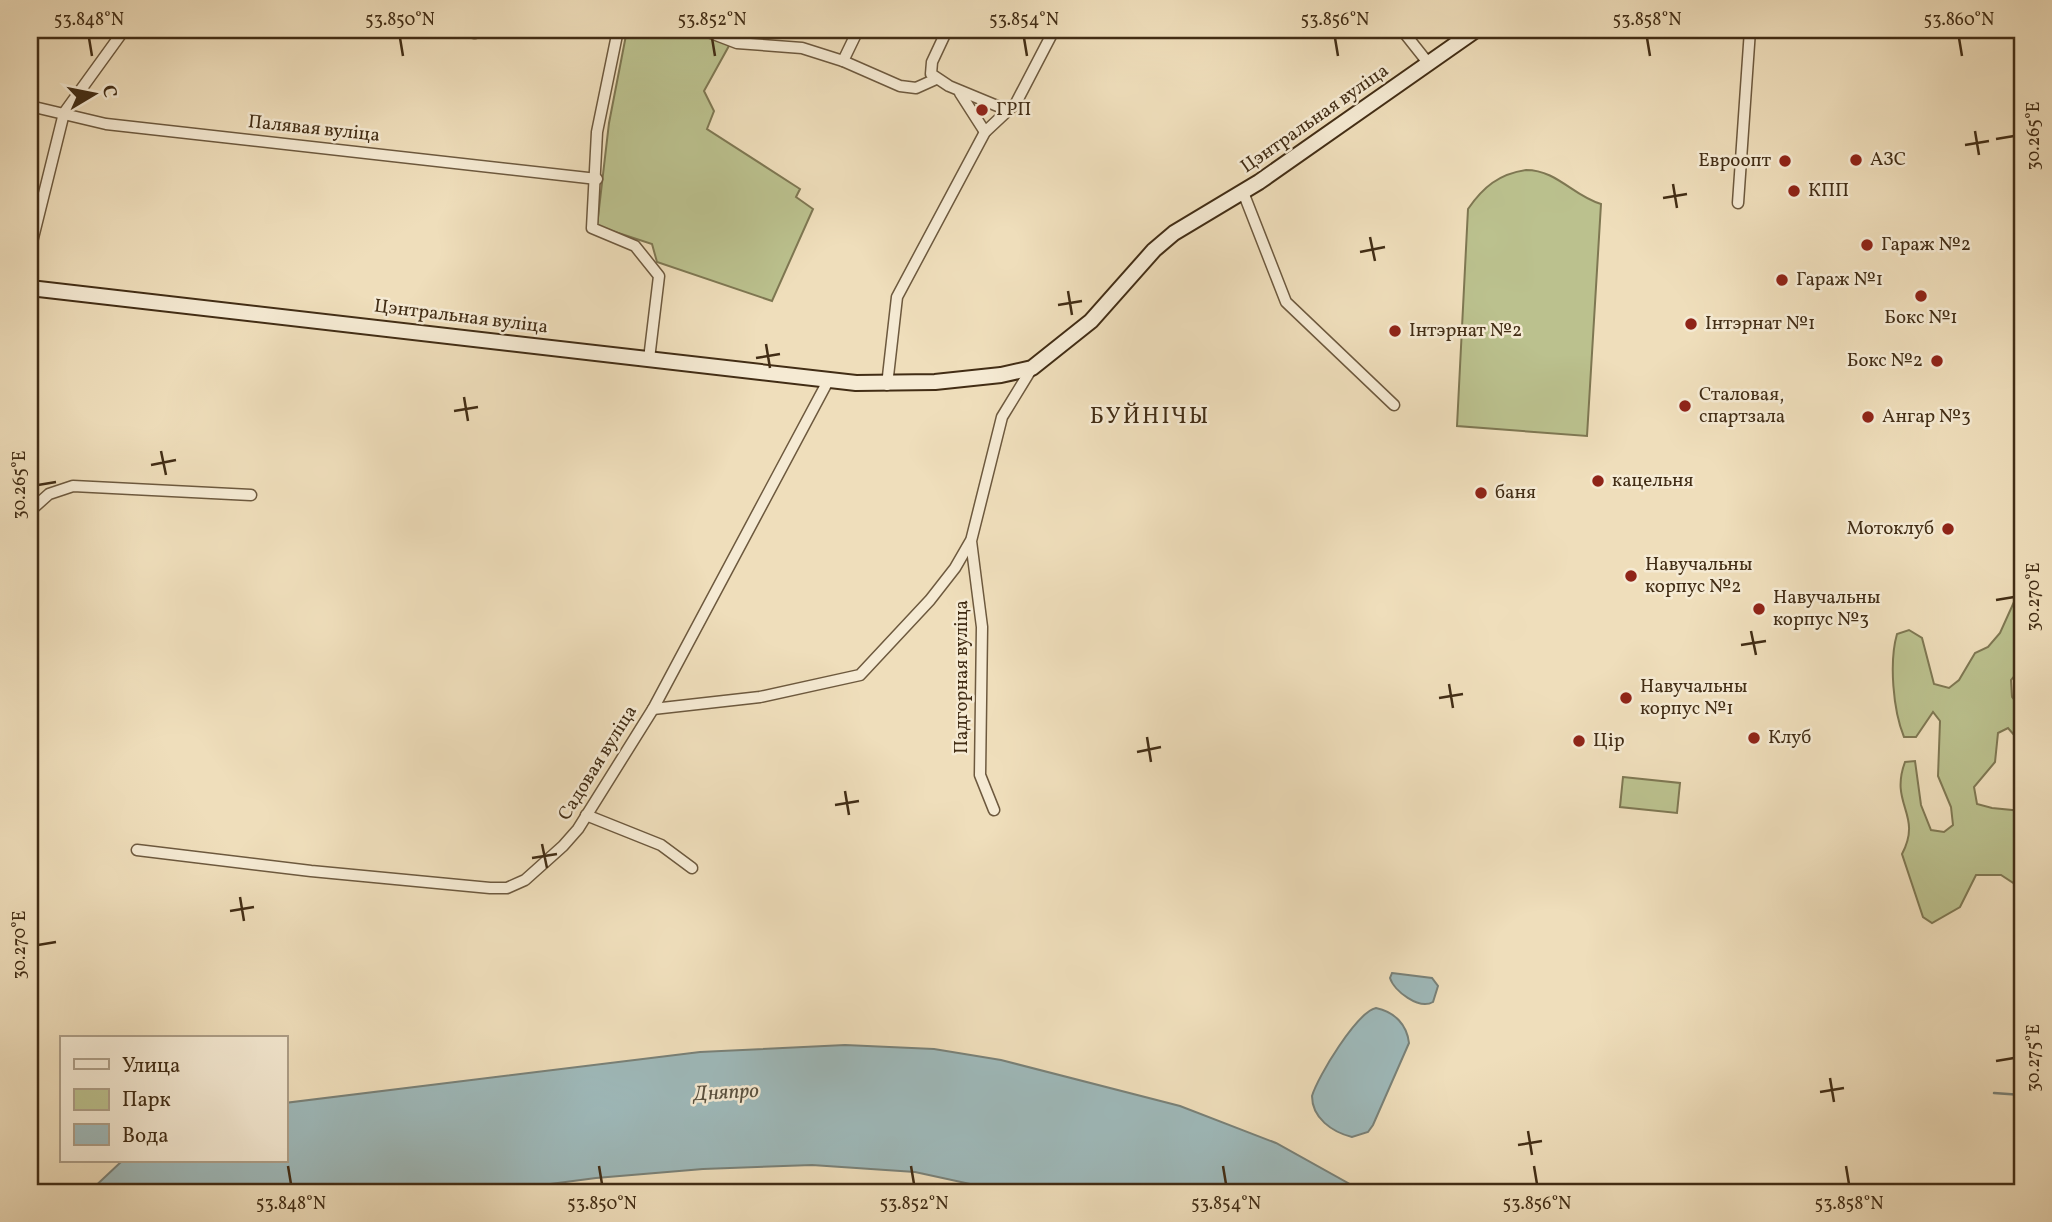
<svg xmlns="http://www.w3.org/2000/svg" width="2052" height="1222" font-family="Vollkorn,serif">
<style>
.green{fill:#bbc18e;stroke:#7e7752;stroke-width:2}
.water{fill:#9eb9ba;stroke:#798178;stroke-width:2}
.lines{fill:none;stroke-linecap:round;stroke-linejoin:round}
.stream{stroke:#798178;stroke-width:2.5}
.street-casing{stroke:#6d593e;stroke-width:13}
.secondary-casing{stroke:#422d15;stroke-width:18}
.street{stroke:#f5ead3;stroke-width:10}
.secondary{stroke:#f5ead3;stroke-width:14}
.ticks{fill:none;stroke:#422d15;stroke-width:2.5}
.poi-dot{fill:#8f2418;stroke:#f5ead3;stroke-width:2.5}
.labels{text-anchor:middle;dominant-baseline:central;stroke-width:5;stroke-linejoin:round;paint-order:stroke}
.poi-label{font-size:19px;fill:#422d15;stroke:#f5ead3;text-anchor:start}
.street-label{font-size:19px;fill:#422d15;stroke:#f5ead3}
.water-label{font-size:21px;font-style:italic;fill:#59503e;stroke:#f5ead3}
.quarter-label{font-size:23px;letter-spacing:2px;fill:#422d15;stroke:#f5ead3}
.neatline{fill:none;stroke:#422d15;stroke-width:2.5}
.ticks-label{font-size:18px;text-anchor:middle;fill:#422d15}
</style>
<rect width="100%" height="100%" fill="#efdebb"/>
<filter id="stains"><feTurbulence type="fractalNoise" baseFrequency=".00286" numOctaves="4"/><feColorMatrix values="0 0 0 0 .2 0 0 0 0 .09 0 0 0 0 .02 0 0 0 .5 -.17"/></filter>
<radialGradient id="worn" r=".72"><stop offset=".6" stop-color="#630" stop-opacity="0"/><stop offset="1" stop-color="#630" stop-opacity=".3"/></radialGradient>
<!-- green -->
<g class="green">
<polygon points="627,30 693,30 730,44 704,91 714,111 707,129 800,189 796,197 813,209 772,301 657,262 652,244 597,226 609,123"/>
<path d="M1526,170C1557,170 1573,196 1601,204L1587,436L1457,426L1468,209C1483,187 1499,174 1526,170Z"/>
<path d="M2022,591V667L2011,680L2012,697L2022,710V744L2008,728L1998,733L1995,762L1974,787L1977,804L1992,808L2022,811V884L2018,886L2001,875H1976L1960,907L1932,923L1923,917L1902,854C1923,814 1889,805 1905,762L1915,761L1921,805L1931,830L1944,832L1953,825L1951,807L1938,776L1940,721L1933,712L1916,737H1904C1893,710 1889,662 1897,634L1909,630L1922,638L1934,684L1949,688L1959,680L1975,653L1988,647L2000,633L2018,593Z"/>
<polygon points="1623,777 1680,783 1677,813 1620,807"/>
</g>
<!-- water -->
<g class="water">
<path d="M1392,973L1432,978L1438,986L1433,1002C1419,1010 1394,991 1390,978Z"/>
<path d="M1376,1008C1395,1012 1407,1025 1409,1043L1373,1125L1368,1132L1352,1137C1332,1132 1312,1118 1312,1096C1318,1076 1357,1012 1376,1008Z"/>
<polygon points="845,1045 934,1049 1001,1060 1180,1106 1276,1143 1364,1192 1007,1192 915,1172 812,1165 703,1169 596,1178 488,1192 89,1192 122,1161 285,1161 285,1103 700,1052"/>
</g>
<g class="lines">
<!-- stream -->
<polyline class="stream" points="1994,1093 2022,1095"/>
<!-- street casing -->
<g class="street-casing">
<g id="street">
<polyline points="458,30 475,33"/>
<polyline points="618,30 597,132 592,228 635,246 659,276 649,359"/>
<polyline points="703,30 737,43 802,48 843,61 858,30"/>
<polyline points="947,30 932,62 931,74 949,86 1007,110"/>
<polyline points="1402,30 1429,64"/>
<polyline points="843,61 900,86 916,88 936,79"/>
<polyline points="960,93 985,132"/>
<polyline points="30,106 106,124 597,179"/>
<polyline points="1243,192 1286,302 1394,405"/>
<polyline points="1738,203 1750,30"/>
<polyline points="30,250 64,113 124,30"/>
<polyline points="887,385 897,297 985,132 1016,103 1054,30"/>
<polyline points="30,511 49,494 73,486 251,495"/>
<polyline points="653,709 760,697 860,675 930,600 955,568 970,542"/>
<polyline points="994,810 980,775 982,627 971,541 1002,417 1032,368"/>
<polyline points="586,815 661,845 692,868"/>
<polyline points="137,850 311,871 490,888 507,888 525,880 563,846 578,829 653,709 828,381"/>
</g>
</g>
<!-- secondary casing -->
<g class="secondary-casing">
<polyline id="secondary" points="30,288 856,383 935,382 1001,375 1032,368 1091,321 1154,250 1174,233 1259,182 1476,30"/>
</g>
<!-- street -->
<use href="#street" class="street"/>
<!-- secondary -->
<use href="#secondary" class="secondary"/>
</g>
<!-- ticks -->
<path class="ticks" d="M89,38L92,56M400,38L403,56M712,38L715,56M1024,38L1027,56M1335,38L1338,56M1647,38L1650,56M1959,38L1962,56M1975,131L1979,155M1996,139L2014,136M1965,145L1989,141M1673,184L1677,208M1663,198L1687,194M1370,237L1375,261M1360,252L1385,247M1068,291L1072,315M1058,305L1082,301M766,344L770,368M756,358L780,354M464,397L468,421M454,411L478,407M161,451L166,475M151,465L176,460M38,485L56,482M1996,600L2014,597M1751,631L1756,655M1741,645L1766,641M1449,684L1453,708M1439,698L1463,694M1147,737L1151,762M1137,752L1161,747M845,791L849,815M835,805L859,801M542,844L547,868M532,858L557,854M240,897L244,921M230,911L254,907M38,945L56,942M1996,1061L2014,1058M1830,1078L1834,1102M1820,1092L1844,1088M1528,1131L1532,1155M1518,1145L1542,1141M288,1166L291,1184M599,1166L602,1184M911,1166L914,1184M1223,1166L1226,1184M1534,1166L1537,1184M1846,1166L1849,1184"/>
<!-- markers -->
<g class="poi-dot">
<circle cx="982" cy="110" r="7"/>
<circle cx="1856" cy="160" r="7"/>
<circle cx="1785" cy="161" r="7"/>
<circle cx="1794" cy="191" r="7"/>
<circle cx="1867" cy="245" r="7"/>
<circle cx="1782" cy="280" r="7"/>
<circle cx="1921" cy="296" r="7"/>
<circle cx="1691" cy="324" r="7"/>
<circle cx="1395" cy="331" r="7"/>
<circle cx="1937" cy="361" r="7"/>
<circle cx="1685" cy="406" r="7"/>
<circle cx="1868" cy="417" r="7"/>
<circle cx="1598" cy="481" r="7"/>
<circle cx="1481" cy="493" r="7"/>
<circle cx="1948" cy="529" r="7"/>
<circle cx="1631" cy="576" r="7"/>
<circle cx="1759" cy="609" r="7"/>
<circle cx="1626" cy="698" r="7"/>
<circle cx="1754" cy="738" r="7"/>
<circle cx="1579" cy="741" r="7"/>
</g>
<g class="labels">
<!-- poi labels -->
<g class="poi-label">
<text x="996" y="110">ГРП</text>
<text x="1870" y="160">АЗС</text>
<text x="1771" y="161" text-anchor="end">Евроопт</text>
<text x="1808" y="191">КПП</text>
<text x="1881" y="245">Гараж №2</text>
<text x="1796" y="280">Гараж №1</text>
<text x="1921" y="318" text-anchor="middle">Бокс №1</text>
<text x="1705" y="324">Інтэрнат №1</text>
<text x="1409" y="331">Інтэрнат №2</text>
<text x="1923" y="361" text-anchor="end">Бокс №2</text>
<text x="1699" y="395">Сталовая,<tspan x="1699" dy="22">спартзала</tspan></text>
<text x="1882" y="417">Ангар №3</text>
<text x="1612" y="481">кацельня</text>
<text x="1495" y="493">баня</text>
<text x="1934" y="529" text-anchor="end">Мотоклуб</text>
<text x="1645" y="565">Навучальны<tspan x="1645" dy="22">корпус №2</tspan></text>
<text x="1773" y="598">Навучальны<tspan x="1773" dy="22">корпус №3</tspan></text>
<text x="1640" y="687">Навучальны<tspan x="1640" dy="22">корпус №1</tspan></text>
<text x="1768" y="738">Клуб</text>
<text x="1593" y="741">Цір</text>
</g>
<!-- street labels -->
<g class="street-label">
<text transform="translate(1315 119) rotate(-35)">Цэнтральная вуліца</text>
<text transform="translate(314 129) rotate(6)">Палявая вуліца</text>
<text transform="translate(461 317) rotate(7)">Цэнтральная вуліца</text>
<text transform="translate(962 677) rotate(-90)">Падгорная вуліца</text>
<text transform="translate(598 763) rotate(-58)">Садовая вуліца</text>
</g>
<!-- water labels -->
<g class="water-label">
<text transform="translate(726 1093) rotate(-3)">Дняпро</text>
</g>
<!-- quarter labels -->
<g class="quarter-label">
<text x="1150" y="417">БУЙНІЧЫ</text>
</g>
</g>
<!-- margin -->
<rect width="2052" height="1222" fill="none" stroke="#efdebb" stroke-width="77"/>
<!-- legend -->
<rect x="60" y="1036" width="228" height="126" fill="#f5ead3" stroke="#ad9e87" stroke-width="2"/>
<rect x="74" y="1059" width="35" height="10" fill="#f5ead3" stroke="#ad9e87" stroke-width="2"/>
<text x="122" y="1072" font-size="21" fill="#422d15">Улица</text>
<rect x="74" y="1089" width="35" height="21" fill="#bbc18e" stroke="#ad9e87" stroke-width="2"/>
<text x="122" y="1106" font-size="21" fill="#422d15">Парк</text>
<rect x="74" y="1124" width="35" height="21" fill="#9eb9ba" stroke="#ad9e87" stroke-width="2"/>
<text x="122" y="1142" font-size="21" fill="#422d15">Вода</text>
<!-- north arrow -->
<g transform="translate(94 94) rotate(80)" stroke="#f5ead3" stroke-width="5" paint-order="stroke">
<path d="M0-5L12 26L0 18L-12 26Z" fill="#422d15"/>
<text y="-10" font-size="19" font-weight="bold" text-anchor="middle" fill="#422d15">С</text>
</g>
<rect x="38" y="38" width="1976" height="1146" class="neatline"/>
<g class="ticks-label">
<text x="89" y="25">53.848°N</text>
<text x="400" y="25">53.850°N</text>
<text x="712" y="25">53.852°N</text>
<text x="1024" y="25">53.854°N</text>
<text x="1335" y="25">53.856°N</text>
<text x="1647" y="25">53.858°N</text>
<text x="1959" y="25">53.860°N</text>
<text transform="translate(2033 136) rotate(-90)" y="6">30.265°E</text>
<text transform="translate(19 485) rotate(-90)" y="6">30.265°E</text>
<text transform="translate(2033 597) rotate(-90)" y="6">30.270°E</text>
<text transform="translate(19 945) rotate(-90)" y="6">30.270°E</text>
<text transform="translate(2033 1058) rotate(-90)" y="6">30.275°E</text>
<text x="291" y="1209">53.848°N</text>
<text x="602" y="1209">53.850°N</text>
<text x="914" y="1209">53.852°N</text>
<text x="1226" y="1209">53.854°N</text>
<text x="1537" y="1209">53.856°N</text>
<text x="1849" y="1209">53.858°N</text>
</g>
<rect width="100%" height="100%" filter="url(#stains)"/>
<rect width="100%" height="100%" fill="url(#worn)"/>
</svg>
